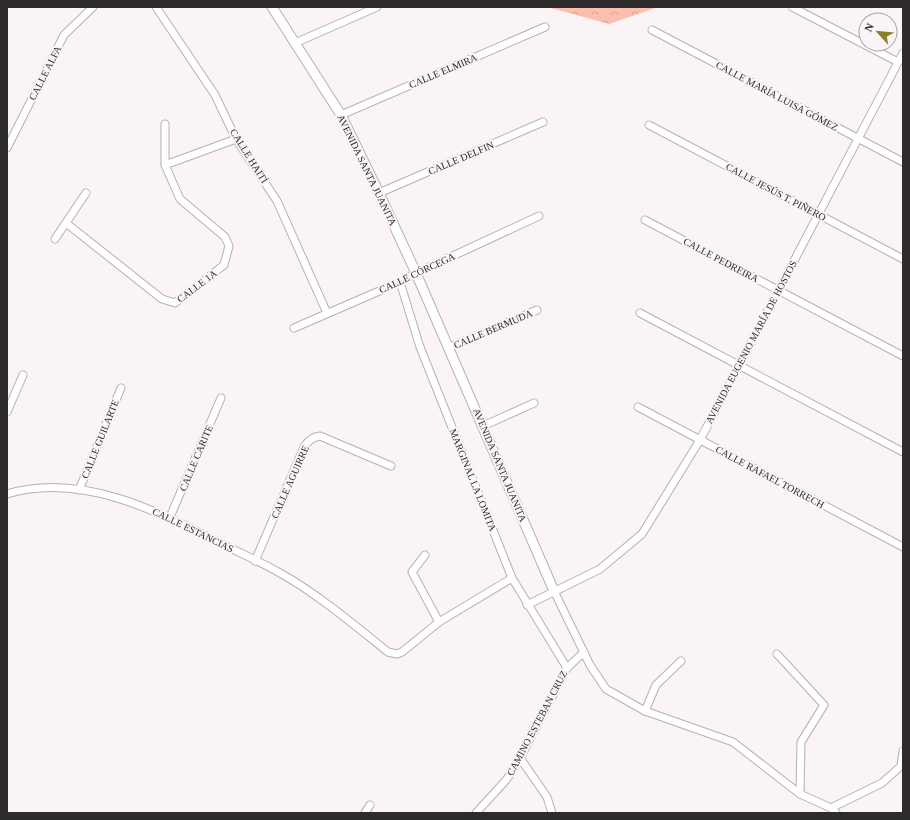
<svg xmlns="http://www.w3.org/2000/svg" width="910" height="820" font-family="'Times New Roman',serif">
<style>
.park{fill:url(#park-crowns)}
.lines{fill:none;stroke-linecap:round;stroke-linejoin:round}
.minor-casing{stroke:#b6b0b2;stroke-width:9}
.tertiary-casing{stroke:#b6b0b2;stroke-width:11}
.minor{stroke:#fff;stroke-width:7}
.tertiary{stroke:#fff;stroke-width:9}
.labels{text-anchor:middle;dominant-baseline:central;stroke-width:4;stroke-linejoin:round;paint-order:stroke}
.street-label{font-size:10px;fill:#2d2b2c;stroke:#faf4f6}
</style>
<defs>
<pattern id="park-crowns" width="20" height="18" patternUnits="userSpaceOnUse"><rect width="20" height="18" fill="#fcbfad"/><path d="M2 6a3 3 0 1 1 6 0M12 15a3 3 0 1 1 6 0" fill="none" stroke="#d8a495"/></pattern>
</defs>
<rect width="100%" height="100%" fill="#faf4f6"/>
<!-- park -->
<polygon class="park" points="547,7 658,7 609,24"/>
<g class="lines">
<!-- minor casing -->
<g class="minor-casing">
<g id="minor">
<polyline points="156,7 215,95 236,139 277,201 327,313"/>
<polyline points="792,7 898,62"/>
<polyline points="652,30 903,162"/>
<polyline points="295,43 377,7"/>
<polyline points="341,115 545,27"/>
<polyline points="649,125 903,259"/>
<polyline points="7,148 64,35 93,7"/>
<polyline points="165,165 236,139"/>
<polyline points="379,193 543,122"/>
<polyline points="645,220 903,356"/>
<polyline points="66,223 162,299 175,303 224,265 229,246 225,237 180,199 165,165 165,124"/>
<polyline points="55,239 86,193"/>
<polyline points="400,282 420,347 512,578 567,668"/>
<polyline points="640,313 903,452"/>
<polyline points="294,328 400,282 416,273 539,216"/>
<polyline points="448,348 537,310"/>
<polyline points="638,407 903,547"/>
<polyline points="7,412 23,375"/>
<polyline points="483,426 534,403"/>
<polyline points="79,490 121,388"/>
<path d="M7,494C79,472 157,510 220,543C240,553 261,562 280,573C319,595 353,624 388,652L397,654L402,652L439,622L512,578"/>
<polyline points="170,517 221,398"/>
<polyline points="425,555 412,572 439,622"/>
<path d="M255,561L305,445C310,440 313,437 320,436L391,466"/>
<polyline points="554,591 590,665 606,689 645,711 733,742 800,794 831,808 836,813"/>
<polyline points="527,605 600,569 642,534 700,440 903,53"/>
<polyline points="777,654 824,705 801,742 800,794"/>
<polyline points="645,711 656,685 681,661"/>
<polyline points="520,758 547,797 552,813"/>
<polyline points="831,808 882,783 901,766 903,751"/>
<polyline points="365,813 370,805"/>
<polyline points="476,813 507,779 520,758 567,668 584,652"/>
</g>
</g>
<!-- tertiary casing -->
<g class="tertiary-casing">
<polyline id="tertiary" points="272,7 341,115 379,193 416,273 554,591"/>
</g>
<!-- minor -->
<use href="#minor" class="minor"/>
<!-- tertiary -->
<use href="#tertiary" class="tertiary"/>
</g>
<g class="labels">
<!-- street labels -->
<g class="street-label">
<text transform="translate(443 71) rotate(-23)">CALLE ELMIRA</text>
<text transform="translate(45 73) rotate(-63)">CALLE ALFA</text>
<text transform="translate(777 96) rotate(28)">CALLE MARÍA LUISA GÓMEZ</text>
<text transform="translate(249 156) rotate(58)">CALLE HAITÍ</text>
<text transform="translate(461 158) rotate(-23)">CALLE DELFIN</text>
<text transform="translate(367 170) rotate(64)">AVENIDA SANTA JUANITA</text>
<text transform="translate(776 192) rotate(28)">CALLE JESÚS T. PIÑERO</text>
<text transform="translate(721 260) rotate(28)">CALLE PEDREIRA</text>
<text transform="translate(417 273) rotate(-25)">CALLE CÓRCEGA</text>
<text transform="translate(197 286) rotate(-37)">CALLE 1A</text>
<text transform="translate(493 329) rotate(-23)">CALLE BERMUDA</text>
<text transform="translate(751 342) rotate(-62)">AVENIDA EUGENIO MARÍA DE HOSTOS</text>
<text transform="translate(100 439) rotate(-68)">CALLE GUILARTE</text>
<text transform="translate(196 458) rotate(-67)">CALLE CARITE</text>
<text transform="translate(500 465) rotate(67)">AVENIDA SANTA JUANITA</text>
<text transform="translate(770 477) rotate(28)">CALLE RAFAEL TORRECH</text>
<text transform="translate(473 480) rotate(68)">MARGINAL LA LOMITA</text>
<text transform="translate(290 482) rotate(-66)">CALLE AGUIRRE</text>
<text transform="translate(193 530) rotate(26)">CALLE ESTANCIAS</text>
<text transform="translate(537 723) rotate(-62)">CAMINO ESTEBAN CRUZ</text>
</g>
</g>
<!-- border -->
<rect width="910" height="820" fill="none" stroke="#2d2b2c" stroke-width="16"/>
<!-- north arrow -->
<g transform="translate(878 32) rotate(297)"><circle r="19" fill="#faf4f6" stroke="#a8a4a5"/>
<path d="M0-3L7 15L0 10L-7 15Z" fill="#888129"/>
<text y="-6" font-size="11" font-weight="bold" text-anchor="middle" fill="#2d2b2c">N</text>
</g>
</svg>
